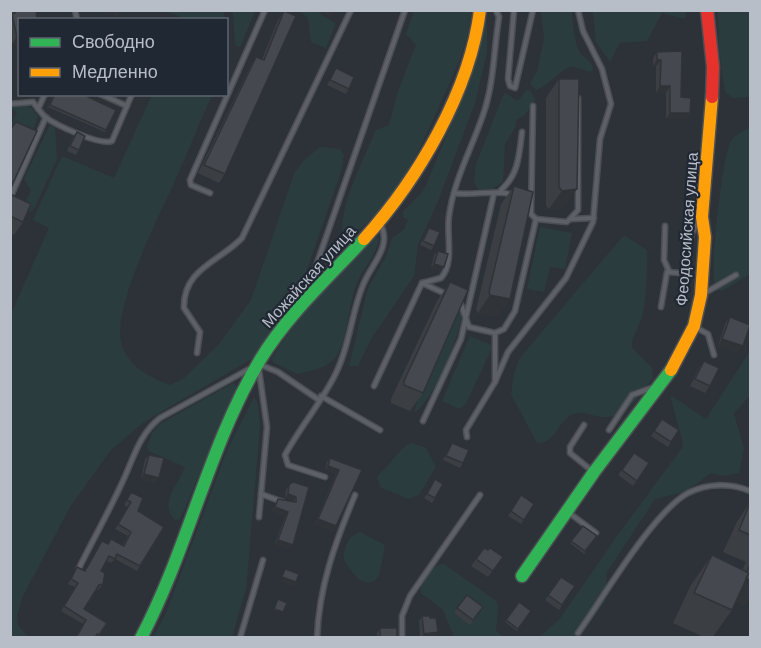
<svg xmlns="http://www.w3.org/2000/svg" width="761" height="648" font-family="Barlow,sans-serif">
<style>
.green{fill:#2b3c3e}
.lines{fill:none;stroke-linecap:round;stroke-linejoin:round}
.lane-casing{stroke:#4b4e53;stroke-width:7}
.fast-casing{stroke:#4b4e53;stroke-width:15}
.slow-casing{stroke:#4b4e53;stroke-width:15}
.jam-casing{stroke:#4b4e53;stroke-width:15}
.lane{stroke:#5d6066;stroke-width:4}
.fast{stroke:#30b455;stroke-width:12}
.slow{stroke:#ff9f0a;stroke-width:12}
.jam{stroke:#e5322d;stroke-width:12}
.wall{fill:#3b3f44}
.shaded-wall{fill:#303337}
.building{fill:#45494f;stroke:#303337;stroke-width:1.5}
.labels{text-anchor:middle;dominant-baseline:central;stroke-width:4.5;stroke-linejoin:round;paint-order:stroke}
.street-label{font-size:16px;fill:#b8bec8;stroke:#202833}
</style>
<rect width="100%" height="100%" fill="#2d3238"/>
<!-- green -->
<g class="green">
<polygon points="166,11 224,11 224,19 186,19"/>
<polygon points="233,11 255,11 240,47 235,45"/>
<polygon points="300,11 321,11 320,14 336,23 326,48 311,42 308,18"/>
<path d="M414,11H471C469,44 455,71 441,102C419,152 395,204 350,237L345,236C333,218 368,150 376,130L389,125L398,91L416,45L406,34Z"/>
<path d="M541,11H571C574,24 573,43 581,54C586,60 591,60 593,69L591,72L571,66C557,72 550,85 536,90L530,83L537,72L544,39Z"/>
<polygon points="593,11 593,10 686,11 685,19 662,13 647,41 620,43 610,62 596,42"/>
<polygon points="718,11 750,11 750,97 733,98 725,92 719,50"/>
<polygon points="487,22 487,52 475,103 438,201 418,245 414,276 371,339 358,366 349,366 368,288 386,257 392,238 404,230 408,220 403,217 403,211 421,194 426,185 470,79"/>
<polygon points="526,90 530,90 535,100 525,115 516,120 516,126 505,144 503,182 492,189 479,190 474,183 476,164 502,98 505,93 518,101"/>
<path d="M152,95H212C200,122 188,151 176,179C160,213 113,306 121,342C126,365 150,378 170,385L183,379L219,344L251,300L294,174L303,161L320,147L340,149L344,155L341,172L298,295L253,358L144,422L111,450L70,507L23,596L17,616L18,625L28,637H11V314L49,228L33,220L62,156L114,178Z"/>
<polygon points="24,105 30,107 38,116 28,144 10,137 11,126 17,112 11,108"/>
<polygon points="50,125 55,127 57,159 35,207 30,212 21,212 31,190 24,179"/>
<path d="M750,127V274L722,291L716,289C708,276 723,155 731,141C735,134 744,131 750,127Z"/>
<polygon points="540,227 572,233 565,269 550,267 544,292 527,289"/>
<path d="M624,235L647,250C647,272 647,295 642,317C639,328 631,336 632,348L652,368L653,378C640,394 627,419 603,417C592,417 583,409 571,415C558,422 555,444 537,443L511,394L514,374L519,359Z"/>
<path d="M377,237L379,239C375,258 363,268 356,285C348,304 348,348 332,361C324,369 308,371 297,374L273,362L272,358C298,314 337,278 371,240Z"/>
<path d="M458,310L462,311C464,328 431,406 414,412L420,394Z"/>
<polygon points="470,336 493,346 465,405 459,409 442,401"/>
<polygon points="750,351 750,395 734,414 744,448 739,473 723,476 711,473 685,492 655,499 607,572 605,601 580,637 538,638 559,620 615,539 682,448 683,443 670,395 706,419"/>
<path d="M233,383L237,387L180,519L175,520C158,503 179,484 185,467L149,451L147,447L152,433L160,424Z"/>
<polygon points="254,397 258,404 260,426 248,568 246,589 232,637 153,637 166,613 228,448"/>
<polygon points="412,443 426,448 436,467 419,495 408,499 380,487 377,477 406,445"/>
<path d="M360,532L385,545L379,576C366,594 350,571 344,559C343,546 349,536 360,532Z"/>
<path d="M444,564L495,600L498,606L496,631L503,637H454L443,610L421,593C419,580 432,565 444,564Z"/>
</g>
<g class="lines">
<!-- lane casing -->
<g class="lane-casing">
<g id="lane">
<polyline points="75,10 77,20"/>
<polyline points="514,10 508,79 510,86 515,88 533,10"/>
<polyline points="100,94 127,106"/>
<path d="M10,104L33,102C37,107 41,113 45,117C56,125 100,146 112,141L132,94"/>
<polyline points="38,109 45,94"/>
<path d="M501,190C519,174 519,155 522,132"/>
<polyline points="210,193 191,185 190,180 265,10"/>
<path d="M454,193C470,196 502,189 511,195"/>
<polyline points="10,198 46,117"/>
<polyline points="531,213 533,106"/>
<polyline points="536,219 567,222 578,210 578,98"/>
<polyline points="572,219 594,218"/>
<polyline points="665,226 664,260 669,271"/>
<polyline points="422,283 446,294"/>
<polyline points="307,292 405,10"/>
<polyline points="703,294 736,275"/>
<polyline points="460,302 469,327 495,333 504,329 515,311 536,219 525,208"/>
<polyline points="661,307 667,272 680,273 684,271 692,233 699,221"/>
<polyline points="695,327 708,334 714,355"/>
<path d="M197,353L200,332L184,308C183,269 219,262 242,238L351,10"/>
<polyline points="261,365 278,372 319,400"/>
<polyline points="495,382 495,333"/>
<path d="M374,386L422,283L441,278C455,262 446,235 449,216C454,179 473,146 484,112C494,82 494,48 499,17L496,10"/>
<polyline points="321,396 380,430"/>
<polyline points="423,421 461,339 494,193"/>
<polyline points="584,425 570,447 570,453 591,470"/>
<polyline points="609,430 632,395 654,387"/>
<polyline points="467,437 466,430 495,382 508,352 566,278 593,222 600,139 611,104 602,69 583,31 578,10"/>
<path d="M325,477L288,465L285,455C300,427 322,402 336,373C350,345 351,314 363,285C371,264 393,247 380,223"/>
<polyline points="261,494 283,502"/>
<polyline points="568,512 596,533"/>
<polyline points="259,517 267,427 259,370"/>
<path d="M79,568C93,540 108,513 121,485C133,461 138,435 160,418L251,368"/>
<path d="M578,633C603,598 653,512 688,493C708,483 731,483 750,491"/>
<polyline points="240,638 263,560"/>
<path d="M317,638C319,586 335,543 355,495"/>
<polyline points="402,638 402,616 410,596 480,495"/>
</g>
</g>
<!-- fast casing -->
<g class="fast-casing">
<g id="fast">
<polyline points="522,576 594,472 671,370"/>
<path d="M141,638C188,549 209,445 260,360C288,314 328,278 364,239"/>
</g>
</g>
<!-- slow casing -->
<g class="slow-casing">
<g id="slow">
<path d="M364,239C418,179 470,91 480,10"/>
<polyline points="671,370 694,326 701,295 705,237 702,217 712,97"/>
</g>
</g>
<!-- jam casing -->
<g class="jam-casing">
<polyline id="jam" points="707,10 713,67 712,97"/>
</g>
<!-- lane -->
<use href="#lane" class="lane"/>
<!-- fast -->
<use href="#fast" class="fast"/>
<!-- slow -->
<use href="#slow" class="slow"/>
<!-- jam -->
<use href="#jam" class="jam"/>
</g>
<!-- wall -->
<g class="wall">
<polygon points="10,10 36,10 20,44 11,45 10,41"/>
<polygon points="284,11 225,174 219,183 198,173 251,65 256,57 262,59 278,20"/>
<polygon points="657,52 681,97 690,113 686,119 666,119 666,93 656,93 656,66 653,66 653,58"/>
<polygon points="336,68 349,89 346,94 327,85"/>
<polygon points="559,79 564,208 549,209 546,206 546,98"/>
<polygon points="54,94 82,94 106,130 105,132 48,107"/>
<polygon points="77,132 79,150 76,155 67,151 73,137"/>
<polygon points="514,186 510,299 497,317 478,313 476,310 501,204"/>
<polygon points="10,194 23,222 14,235 10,234"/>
<polygon points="429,228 434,246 431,250 420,245 426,232"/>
<polygon points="438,251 441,271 431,268 434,255"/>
<polygon points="450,282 423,393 410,411 391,403 391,399 437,301"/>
<polygon points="730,317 738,353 718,346 725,324"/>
<polygon points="704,361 710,386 705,393 690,386 699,368"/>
<polygon points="662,419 679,430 668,447 651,436"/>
<polygon points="452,443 463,463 460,468 443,460"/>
<polygon points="634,453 649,463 633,486 618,475"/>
<polygon points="149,455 156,482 141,479 145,459"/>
<polygon points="330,458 362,470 336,526 332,531 315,524 336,474 325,470 327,462"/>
<polygon points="435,479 435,498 432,503 424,498"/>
<polygon points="289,485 309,487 290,549 275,544 285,517 272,511 278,499 293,502 293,501 285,498 286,490"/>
<polygon points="131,492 138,511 140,566 137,571 115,559 111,563 107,561 101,571 103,584 99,589 96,590 84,609 107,623 98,638 75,638 83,624 61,611 75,587 68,584 77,567 85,571 102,541 107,544 111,539 123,545 128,536 115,529 128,507 124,505"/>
<polygon points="521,495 534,504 521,524 508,516"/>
<polygon points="750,502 750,597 744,606 735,602 732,610 712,638 706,638 673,623 691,585 712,555 742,570 746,562 723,552 737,522"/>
<polygon points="583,526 597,536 584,554 570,543"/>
<polygon points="484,548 488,550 503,557 488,577 471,566"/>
<polygon points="561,577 575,586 559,610 545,600"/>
<polygon points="467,595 483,607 470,625 454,613"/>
<polygon points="519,602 531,611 517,631 505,622"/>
<polygon points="422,616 435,637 420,638 419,621"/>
<polygon points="380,628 397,638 377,638 377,633"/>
</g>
<!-- shaded-wall -->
<g class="shaded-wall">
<polygon points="108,10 115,10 120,13 117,17 107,13"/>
<polygon points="323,10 329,10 334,13 331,17 321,13"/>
<polygon points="20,36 20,44 11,45 17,37"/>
<polygon points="657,60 661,60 656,66 653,66"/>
<polygon points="660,86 670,86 666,93 656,93"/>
<polygon points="670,113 690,113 686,119 666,119"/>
<polygon points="577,189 564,208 549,209 562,191"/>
<polygon points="434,264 444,267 441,271 431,268"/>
<polygon points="490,295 510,299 497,317 478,313"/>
<polygon points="722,339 743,346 738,353 718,346"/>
<polygon points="328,466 339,470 336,474 325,470"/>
<polygon points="144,474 159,478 156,482 141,479"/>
<polygon points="288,494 296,497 293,501 285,498"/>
<polygon points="275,507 288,512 285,517 272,511"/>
<polygon points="318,519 336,526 332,531 315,524"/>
<polygon points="278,540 293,545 290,549 275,544"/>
<polygon points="282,577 296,582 292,587 279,582"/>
<polygon points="745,578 750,580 750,597 744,606 729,600"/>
<polygon points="274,609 283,612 281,614 273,611"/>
<polygon points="438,632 435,637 421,638 424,634"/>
</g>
<!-- building -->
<g class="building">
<polygon points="15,10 36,10 37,20 20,20 20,36 17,37 12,14 15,13"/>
<polygon points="284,11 296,16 225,174 204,165 256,57 264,60"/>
<polygon points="682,51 681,97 691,98 690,113 670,113 670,86 660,86 661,60 657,60 657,52"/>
<polygon points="336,68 354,77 349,89 330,80"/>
<polygon points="559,79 579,79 577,189 562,191 559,187"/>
<polygon points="55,94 82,94 116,110 106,130 50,105"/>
<polygon points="16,122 37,131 10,189 10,130"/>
<polygon points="77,132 85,136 79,150 70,146"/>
<polygon points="514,186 533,192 510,299 490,295 489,292"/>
<polygon points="10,194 31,204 23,222 10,216"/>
<polygon points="429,228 440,232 434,246 423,241"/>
<polygon points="438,251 448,254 444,267 434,264"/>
<polygon points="450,282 468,290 423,393 404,385 404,381"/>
<polygon points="730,317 750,325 743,346 722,339"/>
<polygon points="704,361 719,368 710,386 695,379"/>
<polygon points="662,419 679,430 671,442 654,431"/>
<polygon points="452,443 469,450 463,463 446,456"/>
<polygon points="634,453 649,463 637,481 622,470"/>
<polygon points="149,455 164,458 159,478 144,474"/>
<polygon points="330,458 362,470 336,526 318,519 339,470 328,466"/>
<polygon points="435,479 443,484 435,498 427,494"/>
<polygon points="293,482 309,487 293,545 278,540 288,512 275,507 278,499 296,502 296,497 288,494 289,485"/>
<polygon points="131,492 143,498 138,511 164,527 140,566 117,554 115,559 109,556 101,571 105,573 103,584 99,585 84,609 107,623 99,635 97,634 95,638 76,638 86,620 64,606 78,583 71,579 77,567 85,571 102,541 108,544 111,539 124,546 131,532 118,524 131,502 127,500"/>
<polygon points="521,495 534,504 524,520 511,511"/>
<polygon points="750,503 750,535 739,530"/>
<polygon points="583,526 597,536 585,551 571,541"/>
<polygon points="484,548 488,550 490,548 503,557 493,571 476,559"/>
<polygon points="712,555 749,573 732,610 694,593"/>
<polygon points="750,564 750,580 746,578 749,573 747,572"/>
<polygon points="285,569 299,574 296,582 282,577"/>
<polygon points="561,577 575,586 562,605 548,595"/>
<polygon points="467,595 483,607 473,620 457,608"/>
<polygon points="278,599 287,603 283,612 274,609"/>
<polygon points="519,602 531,611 518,629 506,620"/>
<polygon points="422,616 430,616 430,618 436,618 438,632 424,634"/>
<rect x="380" y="628" width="17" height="10"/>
</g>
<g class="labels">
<!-- street labels -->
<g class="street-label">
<text transform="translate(686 229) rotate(-86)">Феодосийская улица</text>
<text transform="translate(308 276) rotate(-48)">Можайская улица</text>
</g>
</g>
<!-- border -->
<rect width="761" height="648" fill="none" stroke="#b8bec8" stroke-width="24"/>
<!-- legend -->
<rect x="18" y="18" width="210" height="78" fill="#202833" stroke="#5d646f" stroke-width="1.5"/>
<rect x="30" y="38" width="30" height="9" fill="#30b455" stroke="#5d646f" stroke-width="1.5"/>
<text x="72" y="48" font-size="18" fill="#b8bec8">Свободно</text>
<rect x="30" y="68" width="30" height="9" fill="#ff9f0a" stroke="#5d646f" stroke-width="1.5"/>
<text x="72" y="78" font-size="18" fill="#b8bec8">Медленно</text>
</svg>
